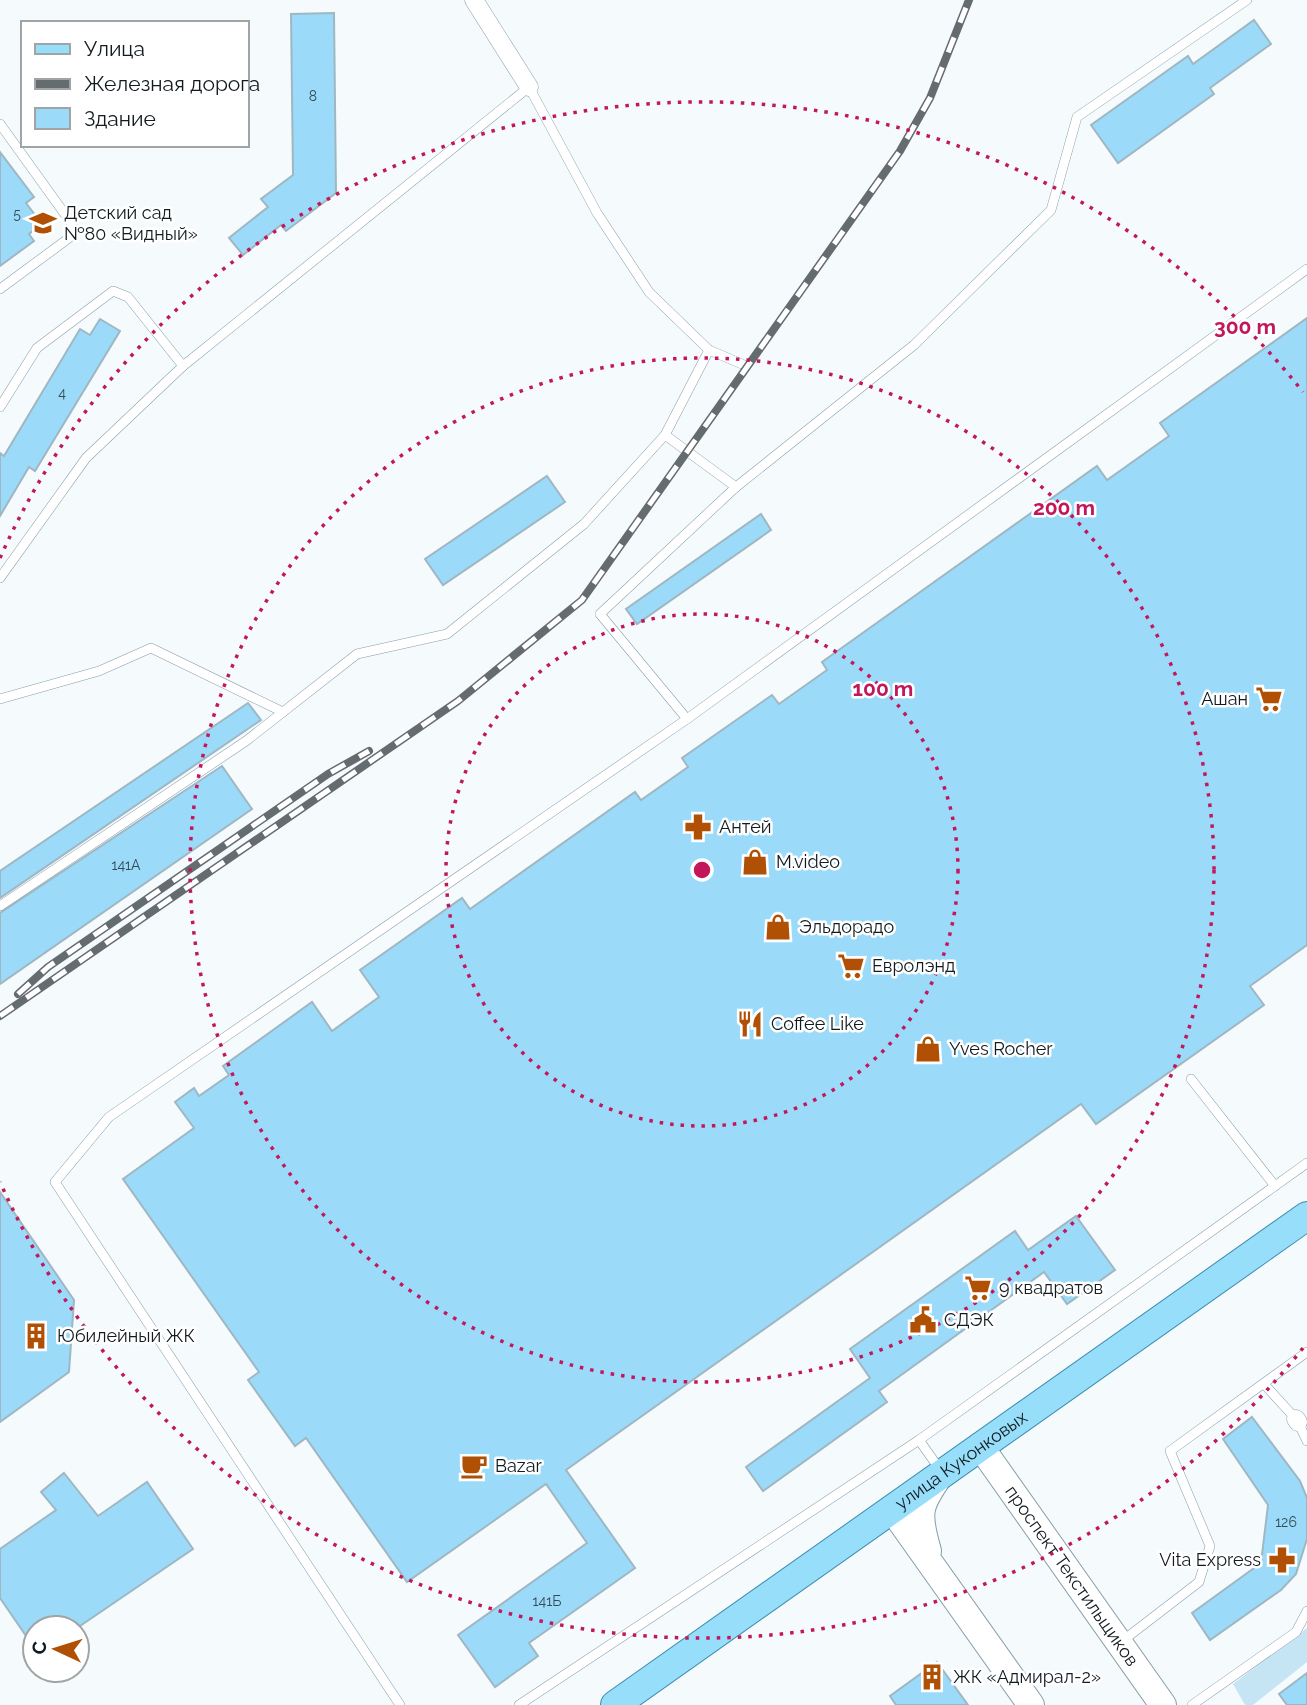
<svg xmlns="http://www.w3.org/2000/svg" width="1307" height="1705" viewBox="0 0 1307 1705" font-family="Raleway,sans-serif">
	<style>
		.green { fill: #c5e5f5 }
		.building { fill: #9bdbf9; stroke: #9fb7c3; stroke-width: 2 }
		.lines { fill: none; stroke-linecap: round; stroke-linejoin: round }
		.lane-casing { stroke: #879eaa; stroke-width: 10 }
		.street-casing { stroke: #879eaa; stroke-width: 19 }
		.secondary-casing { stroke: #879eaa; stroke-width: 28 }
		.primary-casing { stroke: #3c8bad; stroke-width: 30 }
		.lane { stroke: #fff; stroke-width: 9 }
		.street { stroke: #fff; stroke-width: 18 }
		.secondary { stroke: #fff; stroke-width: 26 }
		.primary { stroke: #97defb; stroke-width: 28 }
		.rail-casing { stroke: #656c70; stroke-width: 8 }
		.rail { stroke: #fff; stroke-width: 5; stroke-dasharray: 16; stroke-linecap: butt }
		.ring { fill: none; stroke: #c2185b; stroke-width: 3.5; stroke-dasharray: 3.5 7 }
		.labels { text-anchor: middle; stroke-width: 5; stroke-linejoin: round; paint-order: stroke }
		.number-label { font-size: 14px; fill: #344b56 }
		.poi-label { font-size: 18px; fill: #121b1f; stroke: #fff; text-anchor: start }
		.street-label { font-size: 18px; fill: #121b1f; stroke: #fff }
		.centre { fill: #c2185b; stroke: #fff; stroke-width: 3.5 }
		.ring-label { font-size: 21px; text-anchor: middle; font-weight: bold; fill: #c2185b; stroke: #fff; stroke-width: 5; stroke-linejoin: round; paint-order: stroke }
	</style>
	<rect width="100%" height="100%" fill="#f5fafd"/>
	<!-- green -->
	<path class="green" d="M1307 1628V1662L1253 1705H1245L1233 1684Z"/>
	<!-- building -->
	<g class="building">
		<path d="M334 13 336 193 286 231 281 225 243 255 229 238 268 207 261 199 293 175 291 14Z"/>
		<path d="M1254 20 1271 44 1210 88 1214 94 1118 163 1091 125 1188 56 1193 64Z"/>
		<path d="M0 152 34 197 26 203 42 224 29 234 34 241 0 266Z"/>
		<path d="M1307 318V945L1250 986 1264 1005 1096 1124 1081 1104 566 1470 635 1568 529 1643 538 1656 495 1687 458 1635 587 1543 546 1484 407 1582 306 1438 295 1446 248 1380 259 1372 123 1179 194 1128 175 1102 194 1088 199 1096 229 1075 223 1066 312 1002 332 1031 379 997 360 970 462 898 470 909 635 792 641 800 688 767 682 758 772 695 779 704 827 670 822 662 1097 466 1107 480 1169 436 1160 423Z"/>
		<path d="M100 319 120 331 35 471 29 467 0 516V453L4 456 80 329 90 335Z"/>
		<path d="M547 476 565 502 443 585 425 559Z"/>
		<path d="M761 514 771 530 637 624 626 609Z"/>
		<path d="M248 703 261 720 0 898V871Z"/>
		<path d="M222 766 252 809 0 984V913Z"/>
		<path d="M0 1192 74 1300 69 1372 0 1422Z"/>
		<path d="M1076 1216 1115 1270 1067 1304 1044 1272 879 1391 887 1402 763 1491 746 1467 870 1378 850 1349 1015 1231 1028 1250Z"/>
		<path d="M1252 1417 1300 1481 1307 1498V1539L1296 1574 1281 1590 1210 1640 1192 1613 1261 1563 1268 1505 1223 1439Z"/>
		<path d="M64 1473 98 1516 147 1482 193 1549 77 1628H35V1649L0 1598V1549L56 1510 41 1492Z"/>
		<path d="M937 1662 968 1705H896L890 1696Z"/>
		<path d="M1307 1673V1705H1287L1279 1694Z"/>
	</g>
	<g class="lines">
		<!-- lane casing -->
		<g class="lane-casing">
			<g id="lane">
				<path d="M0 124 72 224 69 238 0 289"/>
				<path d="M0 407 37 348 113 291 128 297 183 366"/>
				<path d="M665 435 709 350"/>
				<path d="M0 578 86 458 183 366 529 87 597 213 649 292 709 350 742 364"/>
				<path d="M0 699 99 671 151 648 283 712"/>
				<path d="M687 719 1307 269"/>
				<path d="M0 906 246 741 357 654 447 634 584 524 665 435 736 487"/>
				<path d="M1191 1079 1275 1186"/>
				<path d="M1264 1384 1296 1419"/>
				<path d="M1298 1422 1307 1441"/>
				<path d="M919 1440 1307 1163"/>
				<path d="M1121 1642 1199 1582 1210 1546 1170 1451 1307 1352"/>
				<path d="M400 1705 55 1182 109 1117 687 719 600 614 736 487 914 345 1051 210 1077 117 1247 0"/>
				<path d="M519 1705 919 1440 941 1471"/>
				<path d="M1192 1705 1296 1632 1307 1611"/>
			</g>
		</g>
		<!-- street casing -->
		<g class="street-casing">
			<g id="street">
				<path d="M474 0 529 87"/>
				<path d="M1296 1419 1298 1422"/>
			</g>
		</g>
		<!-- secondary casing -->
		<g class="secondary-casing">
			<g id="secondary">
				<path id="s1" d="M980 1446 1163 1705"/>
				<path d="M901 1522 1031 1705"/>
				<path d="M928 1551C917 1513 918 1506 941 1474"/>
			</g>
		</g>
		<!-- primary casing -->
		<g class="primary-casing">
			<g id="primary">
				<path id="s2" d="M615 1705 1307 1216"/>
			</g>
		</g>
		<!-- lane -->
		<use href="#lane" class="lane"/>
		<!-- street -->
		<use href="#street" class="street"/>
		<!-- secondary -->
		<use href="#secondary" class="secondary"/>
		<!-- primary -->
		<use href="#primary" class="primary"/>
		<!-- rail casing -->
		<g class="rail-casing">
			<g id="rail">
				<path d="M18 994 48 967 328 774 369 751"/>
				<path d="M0 1016 458 701 582 600 900 151 930 98 969 0"/>
			</g>
		</g>
		<!-- rail -->
		<use href="#rail" class="rail"/>
	</g>
	<!-- distance rings -->
	<g class="ring">
		<circle cx="702" cy="870" r="256"/>
		<circle cx="702" cy="870" r="512"/>
		<path d="M1303 1348A768 768 0 0 1 0 1182M0 558A768 768 0 0 1 1303 392"/>
	</g>
	<!-- icons -->
	<defs>
		<g id="school-bare" transform="scale(2.1)"><path d="M0-5L7-2L0 1L-7-2ZM-4 1L0 2.5L4 1V4Q0 6-4 4Z" fill="#b05004" stroke="#fff" stroke-width="2.5" paint-order="stroke"/></g>
		<g id="supermarket-bare" transform="scale(2.1)"><path d="M-6-5.5h2.5l.6 2H6L4.5 2H-2.5L-4.4-4H-6ZM-1.5 3.2a1.3 1.3 0 1 0 .1 0ZM3 3.2a1.3 1.3 0 1 0 .1 0Z" fill="#b05004" stroke="#fff" stroke-width="2.5" paint-order="stroke"/></g>
		<g id="pharmacy-bare" transform="scale(2.1)"><path d="M-2-6h4v4h4v4h-4v4h-4v-4h-4v-4h4Z" fill="#b05004" stroke="#fff" stroke-width="2.5" paint-order="stroke"/></g>
		<g id="shop-bare" transform="scale(2.1)"><path d="M-5-2.5h2.3a2.7 3.5 0 0 1 5.4 0H5L5.5 6h-11ZM-1.5-2.5h3a1.5 2.3 0 0 0-3 0Z" fill="#b05004" stroke="#fff" stroke-width="2.5" paint-order="stroke"/></g>
		<g id="restaurant-bare" transform="scale(2.1)"><path d="M-5-6h1v4h1v-4h1v4h1v-4h1v5L-1.5 .5V6h-2V.5L-5-1ZM5-6V6H3V1.5H1.5Q1.5-4 5-6Z" fill="#b05004" stroke="#fff" stroke-width="2.5" paint-order="stroke"/></g>
		<g id="civic-bare" transform="scale(2.1)"><path d="M-.6-6.5H3V-4.5H.6V-3L4-1V1h2V6H-6V1h2V-1L-.6-3ZM-1.2 2.5V6h2.4V2.5Z" fill="#b05004" stroke="#fff" stroke-width="2.5" paint-order="stroke"/></g>
		<g id="building-bare" transform="scale(2.1)"><path d="M-4-6H4V6H1V3H-1V6H-4ZM-2.5-4.3h1.7v1.8h-1.7ZM.8-4.3h1.7v1.8H.8ZM-2.5-1h1.7V.8h-1.7ZM.8-1h1.7V.8H.8Z" fill="#b05004" stroke="#fff" stroke-width="2.5" paint-order="stroke"/></g>
		<g id="cafe-bare" transform="scale(2.1)"><path d="M-5.5-4.5H6V0H3Q3 3.5 0 3.5H-2.5Q-5.5 3.5-5.5 0ZM3-3.2v2h1.7v-2ZM-6 4.5H4V6H-6Z" fill="#b05004" stroke="#fff" stroke-width="2.5" paint-order="stroke"/></g>
	</defs>
	<g fill-rule="evenodd">
		<use href="#school-bare" x="43" y="223"/>
		<use href="#supermarket-bare" x="1269" y="699"/>
		<use href="#pharmacy-bare" x="698" y="827"/>
		<use href="#shop-bare" x="755" y="862"/>
		<use href="#shop-bare" x="778" y="927"/>
		<use href="#supermarket-bare" x="851" y="966"/>
		<use href="#restaurant-bare" x="750" y="1024"/>
		<use href="#shop-bare" x="928" y="1049"/>
		<use href="#supermarket-bare" x="978" y="1288"/>
		<use href="#civic-bare" x="923" y="1320"/>
		<use href="#building-bare" x="36" y="1336"/>
		<use href="#cafe-bare" x="474" y="1466"/>
		<use href="#pharmacy-bare" x="1282" y="1560"/>
		<use href="#building-bare" x="932" y="1677"/>
	</g>
	<g class="labels">
		<!-- number labels -->
		<g class="number-label">
			<text x="313" y="101">8</text>
			<text x="17" y="219">5</text>
			<text x="62" y="398">4</text>
			<text x="126" y="870">141А</text>
			<text x="1286" y="1527">126</text>
			<text x="547" y="1606">141Б</text>
		</g>
		<!-- poi labels -->
		<g class="poi-label">
			<text x="64" y="219">Детский сад<tspan x="64" dy="21">№80 «Видный»</tspan></text>
			<text x="1248" y="705" text-anchor="end">Ашан</text>
			<text x="719" y="833">Антей</text>
			<text x="776" y="868">M.video</text>
			<text x="799" y="933">Эльдорадо</text>
			<text x="872" y="972">Евролэнд</text>
			<text x="771" y="1030">Coffee Like</text>
			<text x="949" y="1055">Yves Rocher</text>
			<text x="999" y="1294">9 квадратов</text>
			<text x="944" y="1326">СДЭК</text>
			<text x="57" y="1342">Юбилейный ЖК</text>
			<text x="495" y="1472">Bazar</text>
			<text x="1261" y="1566" text-anchor="end">Vita Express</text>
			<text x="953" y="1683">ЖК «Адмирал-2»</text>
		</g>
		<!-- street labels -->
		<g class="street-label">
			<text dy="6" stroke="none"><textPath href="#s2" startOffset="424">улица Куконковых</textPath></text>
			<text dy="6" stroke="none"><textPath href="#s1" startOffset="159">проспект Текстильщиков</textPath></text>
		</g>
	</g>
	<circle cx="702" cy="870" r="10" class="centre"/>
	<g class="ring-label">
		<text x="1245" y="334">300 m</text>
		<text x="1064" y="515">200 m</text>
		<text x="883" y="696">100 m</text>
	</g>
	<!-- legend -->
	<rect x="21" y="21" width="228" height="126" fill="#ffffff" stroke="#a0a4a5" stroke-width="2"/>
	<rect x="35" y="44" width="35" height="10" fill="#97defb" stroke="#a0a4a5" stroke-width="2"/>
	<text x="84" y="56" font-size="21" fill="#121b1f">Улица</text>
	<rect x="35" y="79" width="35" height="10" fill="#656c70" stroke="#a0a4a5" stroke-width="2"/>
	<text x="84" y="91" font-size="21" fill="#121b1f">Железная дорога</text>
	<rect x="35" y="108" width="35" height="21" fill="#9bdbf9" stroke="#a0a4a5" stroke-width="2"/>
	<text x="84" y="126" font-size="21" fill="#121b1f">Здание</text>
	<!-- north arrow -->
	<g transform="translate(56 1649) rotate(274)"><circle r="33" fill="#ffffff" stroke="#a0a4a5" stroke-width="2"/>
	<path d="M0-5L12 26L0 18L-12 26Z" fill="#b05004"/>
	<text y="-10" font-size="19" font-weight="bold" text-anchor="middle" fill="#121b1f">С</text>
	</g>
</svg>
